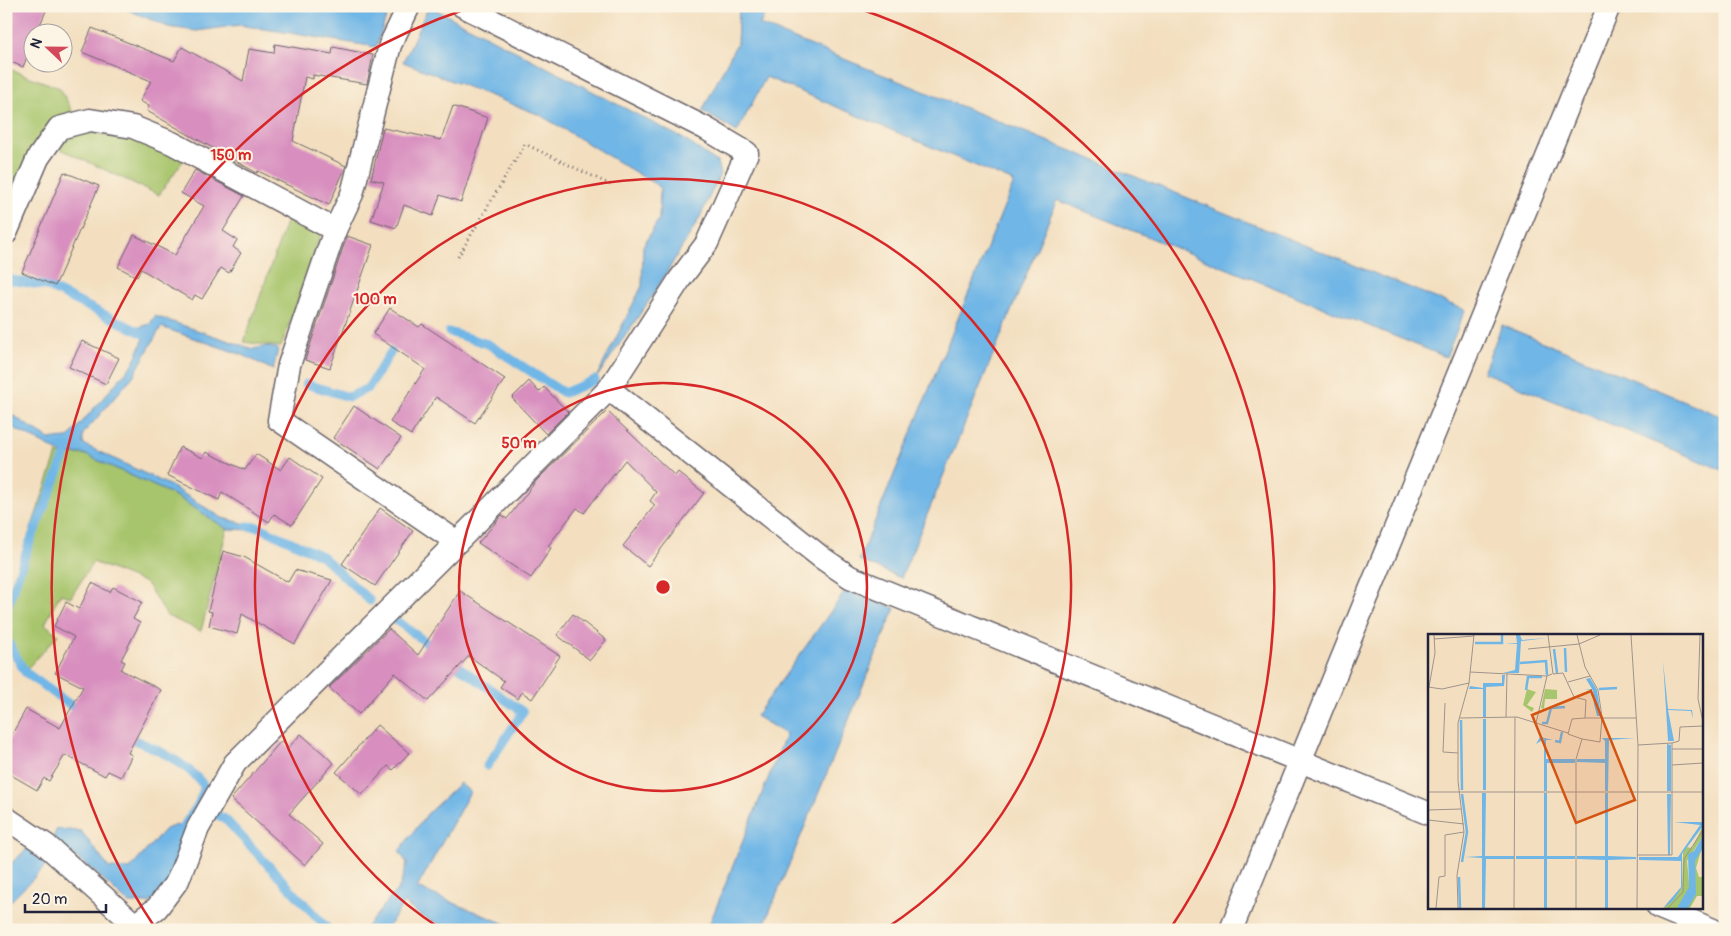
<svg xmlns="http://www.w3.org/2000/svg" width="1731" height="936" viewBox="0 0 1731 936" font-family="Pangolin,sans-serif">
	<style>
		.green { fill: #a7c56c; stroke: #647454 }
		.water { fill: #6fb6e6; stroke: #486c90 }
		.lines { fill: none; stroke-linecap: round; stroke-linejoin: round }
		.stream { stroke: #6fb6e6; stroke-width: 9 }
		.building { fill: #d88fbf }
		.street-casing { stroke: #6b646a; stroke-width: 25 }
		.path { stroke: #6b646a; stroke-width: 3; stroke-dasharray: 1 4; stroke-linecap: butt }
		.street { stroke: #fff; stroke-width: 22 }
		.ring { fill: none; stroke: #d62828; stroke-width: 2.5 }
		.inset-river { fill: none; stroke: #6fb6e6; stroke-width: 2.5 }
		.inset-road { fill: none; stroke: #9f938b; stroke-width: 1 }
		.view { fill: #d45411; fill-opacity: 0.15; stroke: #d45411; stroke-width: 2.5 }
		.inset-edge { fill: none; stroke: #22223b; stroke-width: 2.5 }
		.centre { fill: #d62828; stroke: #fcf5e5; stroke-width: 2.5 }
		.ring-label { font-size: 15px; text-anchor: middle; font-weight: bold; fill: #d62828; stroke: #fcf5e5; stroke-width: 4; stroke-linejoin: round; paint-order: stroke }
	</style>
	<rect width="100%" height="100%" fill="#fcf5e5"/>
	<filter id="ink" filterUnits="userSpaceOnUse"><feTurbulence type="fractalNoise" baseFrequency=".02" numOctaves="2"/><feDisplacementMap in="SourceGraphic" scale="10" xChannelSelector="R" yChannelSelector="G"/><feConvolveMatrix kernelMatrix="1 2 1 2 8 2 1 2 1" color-interpolation-filters="sRGB"/></filter>
	<filter id="wash" filterUnits="userSpaceOnUse"><feTurbulence type="fractalNoise" baseFrequency=".0096" numOctaves="4" result="noise"/><feDisplacementMap in="SourceGraphic" scale="20" xChannelSelector="R" yChannelSelector="G"/><feGaussianBlur stdDeviation="1.12" result="paint"/><feColorMatrix in="noise" values="0 0 0 0 0 0 0 0 0 0 0 0 0 0 0 0 0 1.4 0 .05"/><feComposite in="paint" operator="in"/></filter>
	<g filter="url(#wash)">
		<rect width="100%" height="100%" fill="#f3dfc0"/>
		<!-- green -->
		<g class="green">
			<path d="M6 68 60 88 73 113 36 141 13 194 6 192Z"/>
			<path d="M82 131 136 139 184 159 159 195 56 147Z"/>
			<path d="M288 217 321 234 281 347 244 342Z"/>
			<path d="M57 454H84L176 496 227 529 201 631 167 616 146 583 93 562 71 597 60 594 45 624 58 635 23 673 6 643V600Z"/>
		</g>
		<!-- water -->
		<g class="water">
			<path d="M119 6H390L376 47 240 25 197 31 168 27Z"/>
			<path d="M429 6 682 138 717 162 720 174 699 219 653 295 595 380 642 286 643 246 659 219 660 187 540 115 403 62Z"/>
			<path d="M739 6H767L760 25 1465 310 1446 357 1057 200 901 578 859 560 1014 182 766 77 737 132 702 111 737 43Z"/>
			<path d="M155 316 253 349 267 346 278 349 273 370 243 355 161 327 134 375 83 434V444L171 486 222 518 259 527 252 530 227 529 176 496 84 454H63L6 424V411L49 439 68 438 133 364 144 338 134 329 150 324Z"/>
			<path d="M1502 325 1725 418V471L1483 372Z"/>
			<path d="M846 590 895 608 762 930H707L786 734 756 716Z"/>
			<path d="M460 783 470 792 417 888 520 930C477 930 437 935 404 902L386 930H364L400 886 407 863 399 851 428 813Z"/>
			<path d="M177 825 186 835 170 881 150 903H128L95 872 52 839 57 829 81 831 109 868 130 869 165 829Z"/>
			<path d="M28 848 48 864 6 906V868Z"/>
		</g>
		<g class="lines">
			<!-- stream -->
			<g class="stream">
				<path d="M6 279 46 286 144 334"/>
				<path d="M449 332 488 344 564 393 595 380"/>
				<path d="M306 384 349 397 368 388 391 352"/>
				<path d="M69 446 28 547 7 608V640L25 672 80 712"/>
				<path d="M247 526 259 527 322 556 370 601"/>
				<path d="M397 621 435 649"/>
				<path d="M449 660 523 712 487 766"/>
				<path d="M124 736C153 747 186 761 205 787L198 805 175 839"/>
				<path d="M213 813 225 819 329 930"/>
			</g>
		</g>
		<g id="blocks">
			<!-- building -->
			<g class="building">
				<path d="M12 6H48L37 32H32V44L23 67 6 60V21Z"/>
				<path d="M92 28 174 61 182 47 243 81 249 49 274 53 275 44 332 54 333 47 373 55 367 84 313 75V79L305 77 293 141 346 166 329 205 258 171 257 173 147 111 149 106 140 101 151 81 82 52Z"/>
				<path d="M453 106 488 118 461 202 440 195 433 216 404 205 396 228 371 220 384 182 371 179 383 128 441 140Z"/>
				<path d="M195 170 244 196 223 231 237 240 233 247 241 253 229 273 221 268 202 299 195 295 192 300 141 269 137 277 118 267 134 235 175 255 204 206 181 193Z"/>
				<path d="M64 172 99 186 55 286 22 272Z"/>
				<path d="M347 236 373 245 330 368 305 360Z"/>
				<path d="M390 308 419 327 422 324 505 379 475 423 436 397 411 435 390 422 425 369 373 334Z"/>
				<path d="M82 341 119 358 106 384 69 367Z"/>
				<path d="M529 381 539 392 544 387 568 412 546 434 512 398Z"/>
				<path d="M354 406 401 438 380 469 333 438Z"/>
				<path d="M607 411 675 476 678 472 704 493 648 566 623 546 655 505 650 501 656 492 625 460 584 513 577 508 548 546 551 548 531 578 478 543 502 515 507 519 536 481Z"/>
				<path d="M180 447 203 458 206 452 245 470 256 454 281 470 290 457 322 479 292 525 274 514 269 522 222 492 219 500 167 475Z"/>
				<path d="M380 508 413 531 375 586 342 564Z"/>
				<path d="M223 551 244 557 288 582 295 570 332 580 295 644 242 614 237 634 209 626 212 612 208 611Z"/>
				<path d="M92 583 110 592 113 587 142 602 133 619 140 623 121 660 125 662 121 670 161 690 128 753 132 755 121 777 108 771 105 776 65 755 49 781 44 778 37 790 6 772V745L26 709 60 728 83 687 55 673 74 637 54 626 66 602 79 609Z"/>
				<path d="M460 591 560 656 532 699 522 692 518 699 500 687 504 681 469 656 428 701 395 673 359 714 329 688 389 629 418 655Z"/>
				<path d="M573 614 606 640 590 660 557 635Z"/>
				<path d="M377 725 409 753 393 770 388 766 362 795 336 772Z"/>
				<path d="M301 734 334 763 289 814 323 844 305 865 231 799 281 741 289 747Z"/>
			</g>
		</g>
	</g>
	<g filter="url(#ink)">
		<use href="#blocks" fill-opacity="0" stroke="#6b646a" stroke-width="1"/>
		<g class="lines">
			<!-- street casing -->
			<g class="street-casing">
				<g id="street">
					<path d="M463 6 705 128 747 153 707 243 680 279 609 389 822 558 850 577 1430 814"/>
					<path d="M335 230 352 194 390 45 409 6"/>
					<path d="M6 233 38 158 59 128 90 120 133 127 172 143 335 230 289 365 279 420 457 542 609 389"/>
					<path d="M6 818 46 845 135 925 130 930"/>
					<path d="M1658 907 1713 930"/>
					<path d="M135 925 157 908 178 880 198 828 235 763 457 542"/>
					<path d="M1231 930 1609 6"/>
				</g>
			</g>
			<!-- path -->
			<path class="path" d="M458 257 525 144 611 185"/>
			<!-- street -->
			<use href="#street" class="street"/>
		</g>
	</g>
	<!-- distance rings -->
	<g class="ring">
		<circle cx="663" cy="587" r="204"/>
		<path d="M441 929A408 408 0 1 1 885 929"/>
		<path d="M156 929A611 611 0 0 1 469 8M857 8A611 611 0 0 1 1170 929"/>
	</g>
	<!-- overview -->
	<g transform="translate(1428 634)">
		<rect width="275" height="275" fill="#f3dfc0"/>
		<path d="M99 55 108 58 99 71 106 74 104 78 95 71ZM117 55 129 56V65H117L116 75 113 74ZM275 192V202L259 227 262 259 252 274H236L254 253 255 219 258 213 264 214ZM275 210 268 234 271 243H274L275 262H269L262 274H258L265 231Z" fill="#a7c56c"/>
		<path d="M88 1H92L94 6 119 4 93 7 91 39H75L87 36 89 10 77 9H89ZM235 27 240 75 264 76 265 85 263 77 240 76 246 107H240ZM74 41H77L76 52 58 53V83H55V55H41L42 52 55 54V49H74ZM162 44 169 56 173 82H169L166 70 165 56 156 55H164L158 45ZM55 85H58V156H55ZM112 103 125 106H118V125H147V129H119V157H116V105L108 110ZM174 104H207L181 106 180 157H177V129L149 128V125H177V107ZM239 110 243 111V157H239ZM54 159H58L57 222H86V225H58L57 274H54V224L37 223 54 222ZM116 159H119V222H147V225H119V274H116V225H88V222H116ZM177 159H180V222L208 223V225L180 226V274H177V226L149 225V222H177ZM239 160H243L242 221H240ZM246 188H275V192L254 220V253L245 267 235 274 253 253V227L211 226V223H250L272 191ZM275 202V214L267 227 268 260 260 274H249L261 253 260 220 266 217Z" fill="#6fb6e6"/>
		<path class="inset-river" d="M47 9H74V1M137 14 138 38M126 15 129 39M92 29 118 27 119 41M171 55 189 54M98 56 100 43H114M33 86 34 156M114 89H119L123 74 137 73M127 107 132 108 134 98M34 228 39 198 34 160M31 243 32 274"/>
		<path class="inset-road" d="M120 1 125 40 135 39 146 63 158 66 157 84 144 85 140 100 154 105M203 1 210 111 209 274M272 1 270 65 275 88M6 5 46 2M100 15 151 10 172 1M42 38 119 42M140 48 162 42M0 53 14 55 41 49M1 53 7 19 6 1M17 69 15 118 30 119M78 83 79 40M32 84 89 83 108 89 119 42 124 40M157 84H208M108 89 140 99M244 109 251 107 252 93 275 92M244 115H275M244 131 275 129M0 158H275M0 176 33 175M0 186 36 190M210 221H244V109L210 111M8 274 11 243 17 242V201L36 198M30 274 29 241 36 198 30 147V89L41 49 46 1M86 274 87 83M148 274V125L154 105 172 108 174 83 170 56 157 33 149 1M240 274 255 258 256 225 275 196"/>
		<path class="view" d="M163 57 207 166 148 189 104 81Z"/>
		<rect width="275" height="275" class="inset-edge"/>
	</g>
	<circle cx="663" cy="587" r="8" class="centre"/>
	<g class="ring-label">
		<text x="231" y="160">150 m</text>
		<text x="375" y="304">100 m</text>
		<text x="519" y="448">50 m</text>
	</g>
	<!-- margin -->
	<rect width="1731" height="936" fill="none" stroke="#fcf5e5" stroke-width="25"/>
	<!-- north arrow -->
	<g transform="translate(48 48) rotate(292)"><circle r="24" fill="#fcf5e5" stroke="#a5a1a1"/>
	<path d="M0-4L9 19L0 12L-9 19Z" fill="#d1495b"/>
	<text y="-8" font-size="14" font-weight="bold" text-anchor="middle" fill="#22223b">N</text>
	</g>
	<!-- scale -->
	<path d="M25 904v8h81v-8" fill="none" stroke="#22223b" stroke-width="2.5"/>
	<text x="32" y="904" font-size="15" fill="#22223b" stroke="#fcf5e5" stroke-width="4" paint-order="stroke">20 m</text>
</svg>
